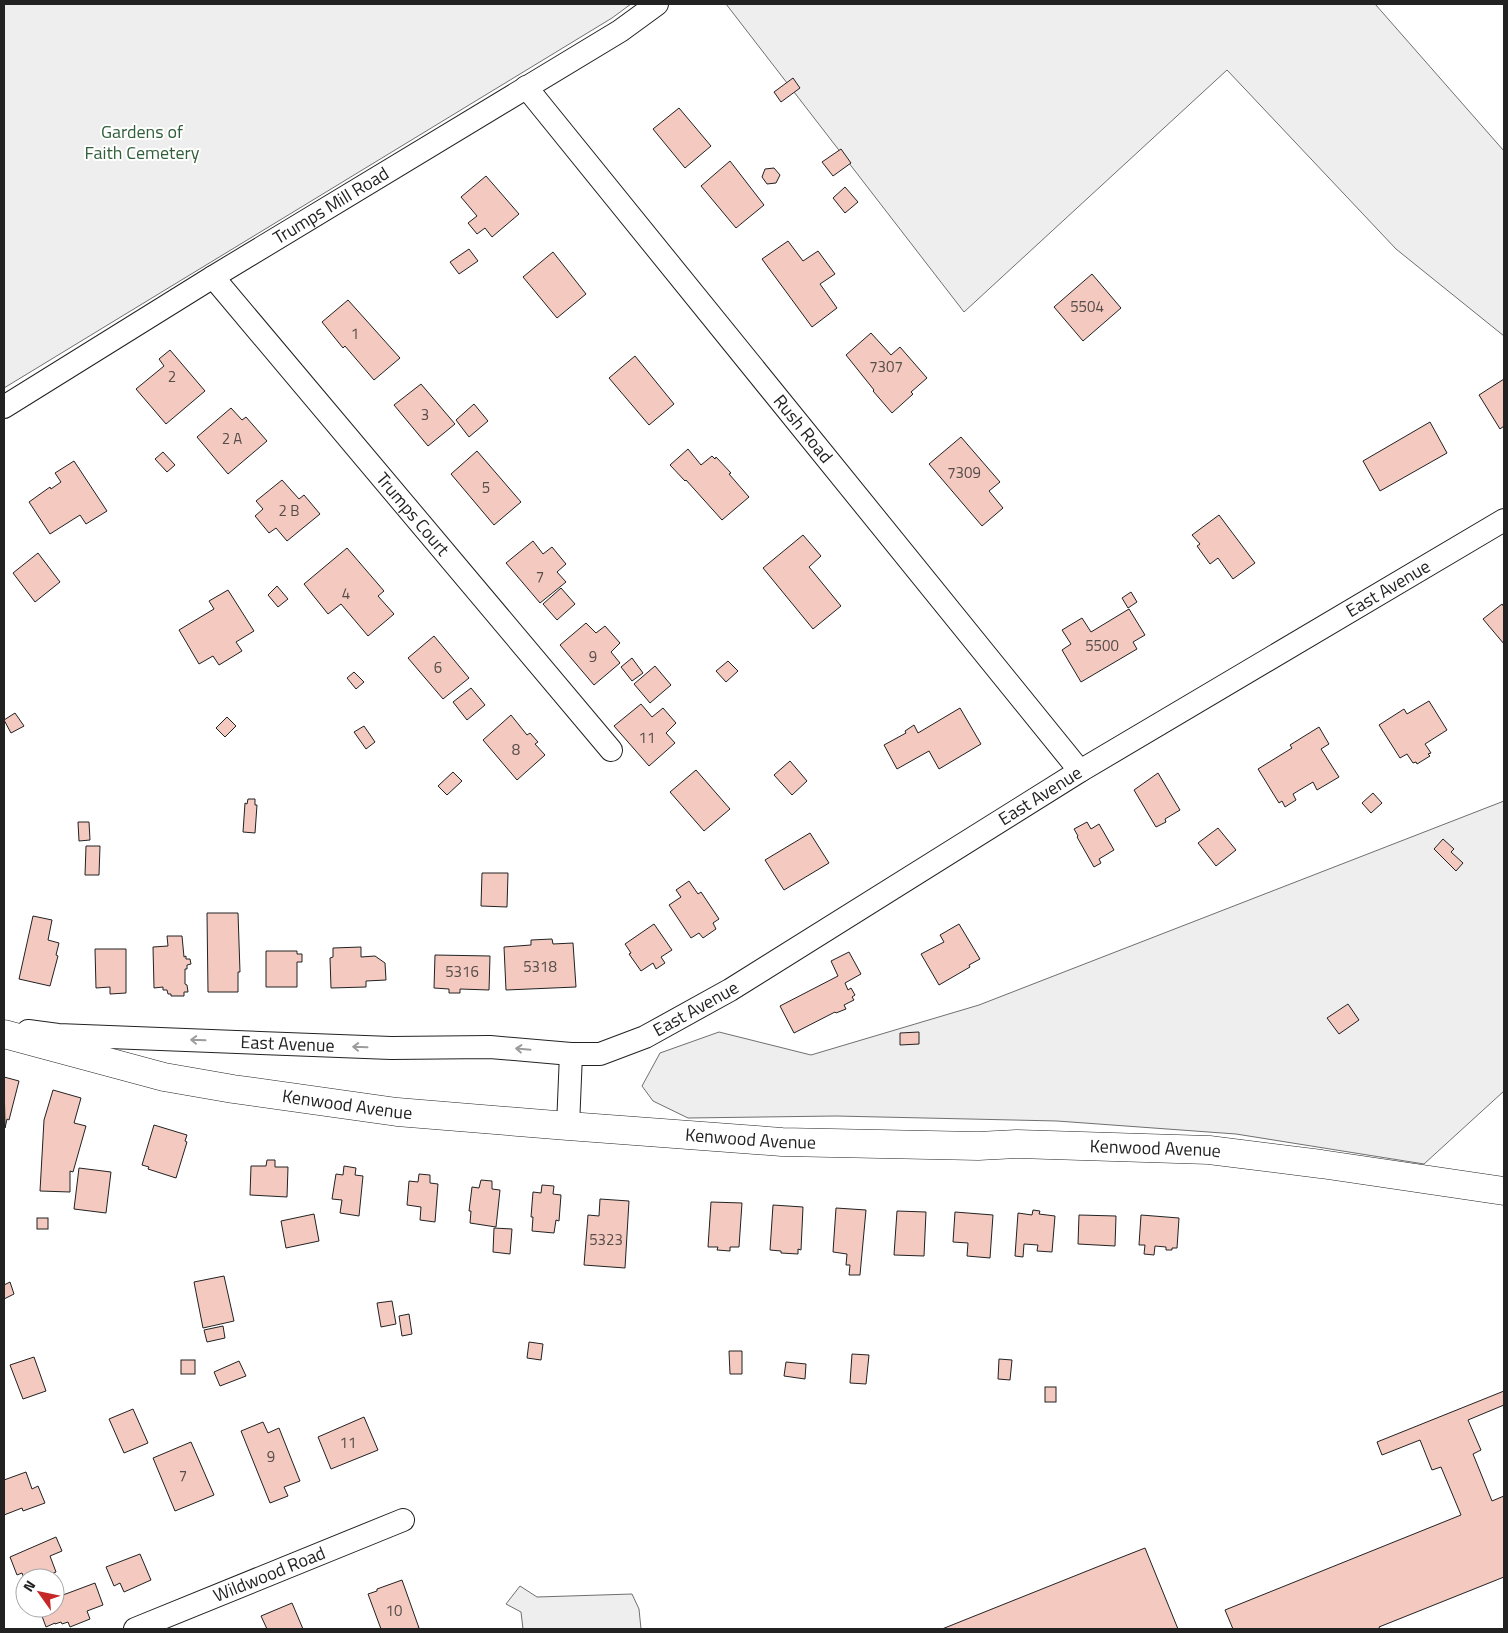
<svg xmlns="http://www.w3.org/2000/svg" width="1508" height="1633" viewBox="0 0 1508 1633" font-family="'Titillium Web',sans-serif">
	<style>
		.green { fill: #eee; stroke: #6f6f6f }
		.building { fill: #f3c9c0; stroke: #222 }
		.lines { fill: none; stroke-linecap: round; stroke-linejoin: round }
		.street-casing { stroke: #222; stroke-width: 24 }
		.secondary-casing { stroke: #222; stroke-width: 29 }
		.street { stroke: #fff; stroke-width: 22 }
		.secondary { stroke: #fff; stroke-width: 28 }
		.oneway { stroke: #9c9c9c }
		.labels { text-anchor: middle; stroke-width: 4; stroke-linejoin: round; paint-order: stroke }
		.number-label { font-size: 15px; fill: #564c4a }
		.park-label { font-size: 18px; fill: #2f5e38; stroke: #fff }
		.street-label { font-size: 18px; fill: #222; stroke: #fff }
	</style>
	<rect width="100%" height="100%" fill="#fff"/>
	<!-- green -->
	<g class="green">
		<path d="M4 4H631L612 18 4 388Z"/>
		<path d="M726 4H1375L1504 151V336L1396 249 1227 70 964 312Z"/>
		<path d="M1504 801V1091L1424 1164 1236 1134 1057 1121 836 1116 688 1118 653 1101 642 1086 660 1053 719 1032 811 1055 979 1005Z"/>
		<path d="M520 1586 537 1597 632 1594 639 1609 641 1629H523L521 1612 506 1604Z"/>
	</g>
	<!-- building -->
	<g class="building">
		<path d="M793 78 800 88 781 102 774 92Z"/>
		<path d="M679 108 711 146 685 168 653 129Z"/>
		<path d="M841 149 851 163 833 176 822 162Z"/>
		<path d="M730 161 764 205 736 228 701 186Z"/>
		<path d="M774 168 780 175 776 183 767 184 762 177 765 169Z"/>
		<path d="M486 176 519 214 492 237 485 228 477 234 468 223 477 216 461 197Z"/>
		<path d="M845 187 858 202 845 213 833 198Z"/>
		<path d="M788 241 803 261 818 251 835 274 820 284 837 308 812 327 762 259Z"/>
		<path d="M469 249 478 261 459 274 450 262Z"/>
		<path d="M553 252 586 294 557 318 523 277Z"/>
		<path d="M1092 274 1121 308 1083 341 1054 307Z"/>
		<path d="M348 300 400 358 374 380 345 346 343 348 322 322Z"/>
		<path d="M871 333 891 355 900 347 927 378 911 392 913 394 892 413 873 391 874 390 846 355Z"/>
		<path d="M170 350 205 391 166 424 136 389 164 366 159 359Z"/>
		<path d="M635 356 674 404 649 425 609 378Z"/>
		<path d="M1504 379V426L1500 429 1479 395Z"/>
		<path d="M421 384 455 424 428 446 394 405Z"/>
		<path d="M474 404 488 421 469 437 456 420Z"/>
		<path d="M231 408 242 420 246 417 267 441 228 474 197 437Z"/>
		<path d="M1430 422 1447 453 1380 491 1363 461Z"/>
		<path d="M961 437 1000 482 989 491 1003 508 982 526 929 464Z"/>
		<path d="M688 449 701 465 712 456 715 459 716 457 731 473 729 474 749 497 722 520 686 480 685 481 670 465Z"/>
		<path d="M477 451 521 502 494 525 451 474Z"/>
		<path d="M163 452 175 465 167 472 155 459Z"/>
		<path d="M74 461 107 511 86 524 80 515 50 534 29 502 50 487 51 489 61 482 55 473Z"/>
		<path d="M282 480 299 499 304 495 320 514 287 541 276 528 269 533 255 516 263 509 256 501Z"/>
		<path d="M1219 515 1255 563 1233 579 1218 558 1210 564 1197 546 1200 544 1192 535Z"/>
		<path d="M803 535 821 556 809 567 841 606 813 629 763 568Z"/>
		<path d="M533 541 543 554 552 547 566 564 557 572 566 582 540 603 506 563Z"/>
		<path d="M347 548 384 591 378 596 394 614 368 636 341 604 328 614 304 584Z"/>
		<path d="M38 553 60 582 35 602 13 573Z"/>
		<path d="M277 586 288 599 278 607 268 595Z"/>
		<path d="M561 588 575 604 557 620 543 604Z"/>
		<path d="M228 590 254 631 236 642 242 651 219 665 213 656 199 664 179 630 214 609 209 601Z"/>
		<path d="M1131 592 1137 602 1128 608 1122 598Z"/>
		<path d="M1502 604 1504 607V644L1483 619Z"/>
		<path d="M1129 609 1145 635 1133 642 1137 649 1081 682 1062 650 1071 644 1062 630 1082 618 1091 632Z"/>
		<path d="M586 623 596 633 605 626 620 643 611 652 620 663 594 685 560 645Z"/>
		<path d="M434 636 469 678 443 699 408 658Z"/>
		<path d="M632 658 643 673 632 681 621 667Z"/>
		<path d="M728 661 738 671 726 682 716 671Z"/>
		<path d="M655 666 671 685 650 703 634 684Z"/>
		<path d="M354 672 364 682 356 689 347 678Z"/>
		<path d="M471 688 485 705 467 720 453 702Z"/>
		<path d="M1429 701 1447 730 1425 744 1431 753 1428 754 1430 756 1417 764 1416 762 1413 763 1407 754 1400 758 1379 725 1404 709 1407 714Z"/>
		<path d="M641 704 652 717 663 708 676 723 666 733 675 743 649 766 614 726Z"/>
		<path d="M960 708 981 744 939 769 929 751 897 769 884 745 906 733 905 731 914 725 918 733Z"/>
		<path d="M15 713 24 726 11 733 4 720Z"/>
		<path d="M511 715 527 735 530 733 538 742 535 744 545 755 517 780 483 740Z"/>
		<path d="M227 717 236 726 225 737 216 728Z"/>
		<path d="M364 726 375 742 366 749 354 732Z"/>
		<path d="M1319 727 1329 744 1321 749 1339 777 1317 790 1313 782 1293 794 1296 800 1285 807 1282 801 1279 803 1258 769 1292 748 1290 745Z"/>
		<path d="M790 761 807 781 792 795 774 775Z"/>
		<path d="M696 770 730 809 704 831 670 792Z"/>
		<path d="M453 772 462 781 447 795 438 786Z"/>
		<path d="M1158 773 1180 810 1165 819 1166 822 1156 827 1134 790Z"/>
		<path d="M1373 793 1382 803 1371 813 1362 803Z"/>
		<path d="M248 799H255V805H257L255 833 243 832 245 803 247 804Z"/>
		<path d="M78 822H89L90 840 79 841Z"/>
		<path d="M1087 822 1091 829 1099 824 1114 850 1099 859 1101 863 1094 867 1077 837 1078 836 1074 829Z"/>
		<path d="M1218 828 1236 850 1216 866 1198 843Z"/>
		<path d="M810 833 829 863 784 890 765 860Z"/>
		<path d="M1443 839 1454 849 1451 852 1463 863 1456 871 1434 849Z"/>
		<path d="M86 846H100L99 875H85Z"/>
		<path d="M482 873H508L507 907 481 906Z"/>
		<path d="M689 881 698 894 701 892 719 919 713 923 716 929 703 938 699 933 691 938 669 905 681 897 676 890Z"/>
		<path d="M207 913H238L240 972H238V992H208Z"/>
		<path d="M33 916 52 920 48 940 59 943 56 955 58 956 50 986 19 979Z"/>
		<path d="M654 924 672 950 661 957 665 963 656 969 653 963 641 971 629 954 631 953 625 944Z"/>
		<path d="M959 924 980 959 969 965 970 967 939 985 921 954 944 942 940 935Z"/>
		<path d="M167 936H182L184 957 186 956V959H190L191 964 187 965V969H185V984L187 985 188 992H184V996H171V994H168L167 990H163V987L154 988 153 947 168 946Z"/>
		<path d="M552 939 553 944 573 943 576 987 506 990 504 947 531 945V940Z"/>
		<path d="M361 947V957L375 956 385 963 386 980 366 981V987L331 988 330 958 333 957V948Z"/>
		<path d="M95 949H126V993L110 994V987L96 988Z"/>
		<path d="M266 951H297V954H302V962H297V987H266Z"/>
		<path d="M849 952 861 974 845 983 848 990 851 988 855 995 852 997 854 1000 844 1005 846 1009 836 1013 835 1012 794 1033 780 1006 838 976 831 961Z"/>
		<path d="M435 955 490 956 489 990 460 989V993H449V989L434 988Z"/>
		<path d="M1348 1004 1359 1020 1339 1034 1327 1018Z"/>
		<path d="M919 1032V1044L900 1045V1033Z"/>
		<path d="M4 1077 19 1081 9 1120 7 1119 5 1128Z"/>
		<path d="M53 1090 81 1098 74 1123 86 1126 73 1172 70 1171V1192L40 1191 44 1120Z"/>
		<path d="M154 1125 187 1135 185 1141 187 1142 176 1178 148 1169 149 1167 142 1165Z"/>
		<path d="M267 1160H275V1167H288L287 1197 250 1195 251 1166H266Z"/>
		<path d="M344 1166 356 1168 355 1175 363 1176 359 1216 340 1213 342 1200 332 1199 336 1174 343 1175Z"/>
		<path d="M79 1168 111 1172 106 1213 74 1209Z"/>
		<path d="M419 1174 430 1175V1183L438 1184 435 1222 420 1220 421 1207 407 1205 409 1181 418 1182Z"/>
		<path d="M481 1180 492 1181V1189L500 1190 496 1227 470 1223 471 1211H469L472 1187 479 1188Z"/>
		<path d="M542 1185 554 1186 553 1194 561 1195 559 1221 556 1220 554 1233 532 1231 533 1217H531L533 1192 541 1193Z"/>
		<path d="M600 1199 629 1201 625 1268 584 1265 588 1215 599 1216Z"/>
		<path d="M711 1202 742 1203 739 1247H730V1251L717 1250 718 1247H708Z"/>
		<path d="M773 1205 803 1207 801 1250 798 1249V1254L781 1253V1251L770 1250Z"/>
		<path d="M836 1208 866 1210 860 1275H849L850 1265H846L847 1254 833 1252Z"/>
		<path d="M1033 1210 1040 1211 1039 1214 1055 1216 1052 1252 1037 1251 1038 1245 1024 1244 1023 1257 1015 1256 1018 1213 1032 1215Z"/>
		<path d="M897 1211 926 1212 924 1256 894 1255Z"/>
		<path d="M955 1212 993 1215 990 1258 967 1256 968 1243 953 1242Z"/>
		<path d="M314 1214 319 1241 286 1248 281 1221Z"/>
		<path d="M1079 1215 1116 1216 1115 1246 1078 1244Z"/>
		<path d="M1141 1215 1179 1218 1177 1248H1172V1250H1166V1247L1155 1246 1154 1255 1144 1254 1145 1245H1139Z"/>
		<rect x="37" y="1218" width="11" height="11"/>
		<path d="M494 1228 512 1229 510 1254 493 1252Z"/>
		<path d="M224 1276 234 1321 203 1328 194 1282Z"/>
		<path d="M10 1282 14 1294 4 1299V1285Z"/>
		<path d="M392 1301 396 1324 381 1327 377 1303Z"/>
		<path d="M409 1314 412 1334 402 1336 399 1316Z"/>
		<path d="M223 1326 225 1338 207 1342 204 1330Z"/>
		<path d="M529 1342 543 1344 541 1360 527 1358Z"/>
		<path d="M729 1351H742V1374H730Z"/>
		<path d="M852 1354 869 1355 866 1384 850 1383Z"/>
		<path d="M34 1357 46 1391 23 1399 10 1365Z"/>
		<path d="M999 1359 1012 1360 1010 1380 998 1379Z"/>
		<rect x="181" y="1360" width="14" height="14"/>
		<path d="M239 1361 246 1376 220 1386 214 1372Z"/>
		<path d="M786 1362 806 1364 805 1379 784 1376Z"/>
		<rect x="1045" y="1387" width="11" height="15"/>
		<path d="M1504 1391V1405L1468 1420 1481 1450 1473 1454 1492 1501 1504 1496V1579V1577L1379 1627 1380 1629H1233L1225 1610 1461 1515 1441 1467 1432 1470 1420 1440 1382 1455 1377 1442Z"/>
		<path d="M133 1409 148 1443 124 1453 109 1419Z"/>
		<path d="M364 1417 378 1450 331 1469 318 1437Z"/>
		<path d="M263 1422 268 1433 279 1428 300 1481 284 1487 288 1496 270 1503 241 1431Z"/>
		<path d="M191 1442 214 1495 175 1511 153 1458Z"/>
		<path d="M26 1472 32 1489 38 1486 45 1503 23 1511 22 1508 4 1515V1480Z"/>
		<path d="M56 1537 62 1551 50 1556 56 1572 42 1578H25V1581L22 1573 17 1575 10 1557Z"/>
		<path d="M1145 1548 1178 1629H942L1117 1559Z"/>
		<path d="M140 1554 151 1580 124 1592 120 1583 114 1586 106 1567Z"/>
		<path d="M402 1580 419 1628 415 1629H381L368 1594 377 1591V1589Z"/>
		<path d="M95 1583 103 1605 87 1611 90 1619 70 1627 68 1622 62 1624 61 1622 55 1624V1623L46 1627 39 1608H55V1598Z"/>
		<path d="M292 1603 303 1629H267L261 1616Z"/>
	</g>
	<g class="lines">
		<!-- street casing -->
		<g class="street-casing">
			<g id="street">
				<path id="s1" d="M526 87 1080 771"/>
				<path id="s2" d="M213 277 611 750"/>
				<path id="s3" d="M4 407 213 277 620 31 657 4"/>
				<path id="s4" d="M28 1031 58 1035 391 1048 490 1047 571 1054H600L645 1037 730 990 1080 771 1504 520"/>
				<path d="M568 1126 571 1054"/>
				<path id="s5" d="M135 1629 403 1520"/>
			</g>
		</g>
		<!-- secondary casing -->
		<g class="secondary-casing">
			<g id="secondary">
				<path id="s6" d="M4 1034 164 1077 233 1089 397 1112 568 1126 782 1142 978 1146 1017 1144 1209 1150 1321 1164 1504 1191"/>
			</g>
		</g>
		<!-- street -->
		<use href="#street" class="street"/>
		<!-- secondary -->
		<use href="#secondary" class="secondary"/>
	</g>
	<!-- one-way arrows -->
	<defs><path id="oneway-shaft" d="M-6 0H5M1.5-3L5.5 0L1.5 3" fill="none" stroke-width="1.6" stroke-linecap="round" stroke-linejoin="round" transform="scale(1.25)"/></defs>
	<g class="oneway">
		<use href="#oneway-shaft" transform="translate(198 1040) rotate(-178)"/>
		<use href="#oneway-shaft" transform="translate(360 1047) rotate(-178)"/>
		<use href="#oneway-shaft" transform="translate(523 1049) rotate(-175)"/>
	</g>
	<g class="labels">
		<!-- number labels -->
		<g class="number-label">
			<text x="1087" y="312">5504</text>
			<text x="355" y="339">1</text>
			<text x="886" y="372">7307</text>
			<text x="172" y="382">2</text>
			<text x="425" y="420">3</text>
			<text x="232" y="444">2 A</text>
			<text x="964" y="478">7309</text>
			<text x="486" y="493">5</text>
			<text x="289" y="516">2 B</text>
			<text x="540" y="582">7</text>
			<text x="346" y="599">4</text>
			<text x="1102" y="651">5500</text>
			<text x="593" y="662">9</text>
			<text x="438" y="673">6</text>
			<text x="647" y="743">11</text>
			<text x="516" y="755">8</text>
			<text x="540" y="972">5318</text>
			<text x="462" y="977">5316</text>
			<text x="606" y="1245">5323</text>
			<text x="348" y="1448">11</text>
			<text x="271" y="1462">9</text>
			<text x="183" y="1481">7</text>
			<text x="394" y="1616">10</text>
		</g>
		<!-- park labels -->
		<g class="park-label">
			<text x="142" y="138">Gardens of<tspan x="142" dy="21">Faith Cemetery</tspan></text>
		</g>
		<!-- street labels -->
		<g class="street-label">
			<text dy="6" stroke="none"><textPath href="#s3" startOffset="384">Trumps Mill Road</textPath></text>
			<text dy="6" stroke="none"><textPath href="#s1" startOffset="440">Rush Road</textPath></text>
			<text dy="6" stroke="none"><textPath href="#s2" startOffset="310">Trumps Court</textPath></text>
			<text dy="6" stroke="none"><textPath href="#s4" startOffset="1489">East Avenue</textPath></text>
			<text dy="6" stroke="none"><textPath href="#s4" startOffset="1084">East Avenue</textPath></text>
			<text dy="6" stroke="none"><textPath href="#s4" startOffset="679">East Avenue</textPath></text>
			<text dy="6" stroke="none"><textPath href="#s4" startOffset="260">East Avenue</textPath></text>
			<text dy="6" stroke="none"><textPath href="#s6" startOffset="351">Kenwood Avenue</textPath></text>
			<text dy="6" stroke="none"><textPath href="#s6" startOffset="756">Kenwood Avenue</textPath></text>
			<text dy="6" stroke="none"><textPath href="#s6" startOffset="1161">Kenwood Avenue</textPath></text>
			<text dy="6" stroke="none"><textPath href="#s5" startOffset="145">Wildwood Road</textPath></text>
		</g>
	</g>
	<!-- border -->
	<rect width="1508" height="1633" fill="none" stroke="#222222" stroke-width="10"/>
	<!-- north arrow -->
	<g transform="translate(40 1593) rotate(303)"><circle r="24" fill="#ffffff" stroke="#a7a7a7"/>
	<path d="M0-4L9 19L0 12L-9 19Z" fill="#c62828"/>
	<text y="-8" font-size="14" font-weight="bold" text-anchor="middle" fill="#222222">N</text>
	</g>
</svg>
